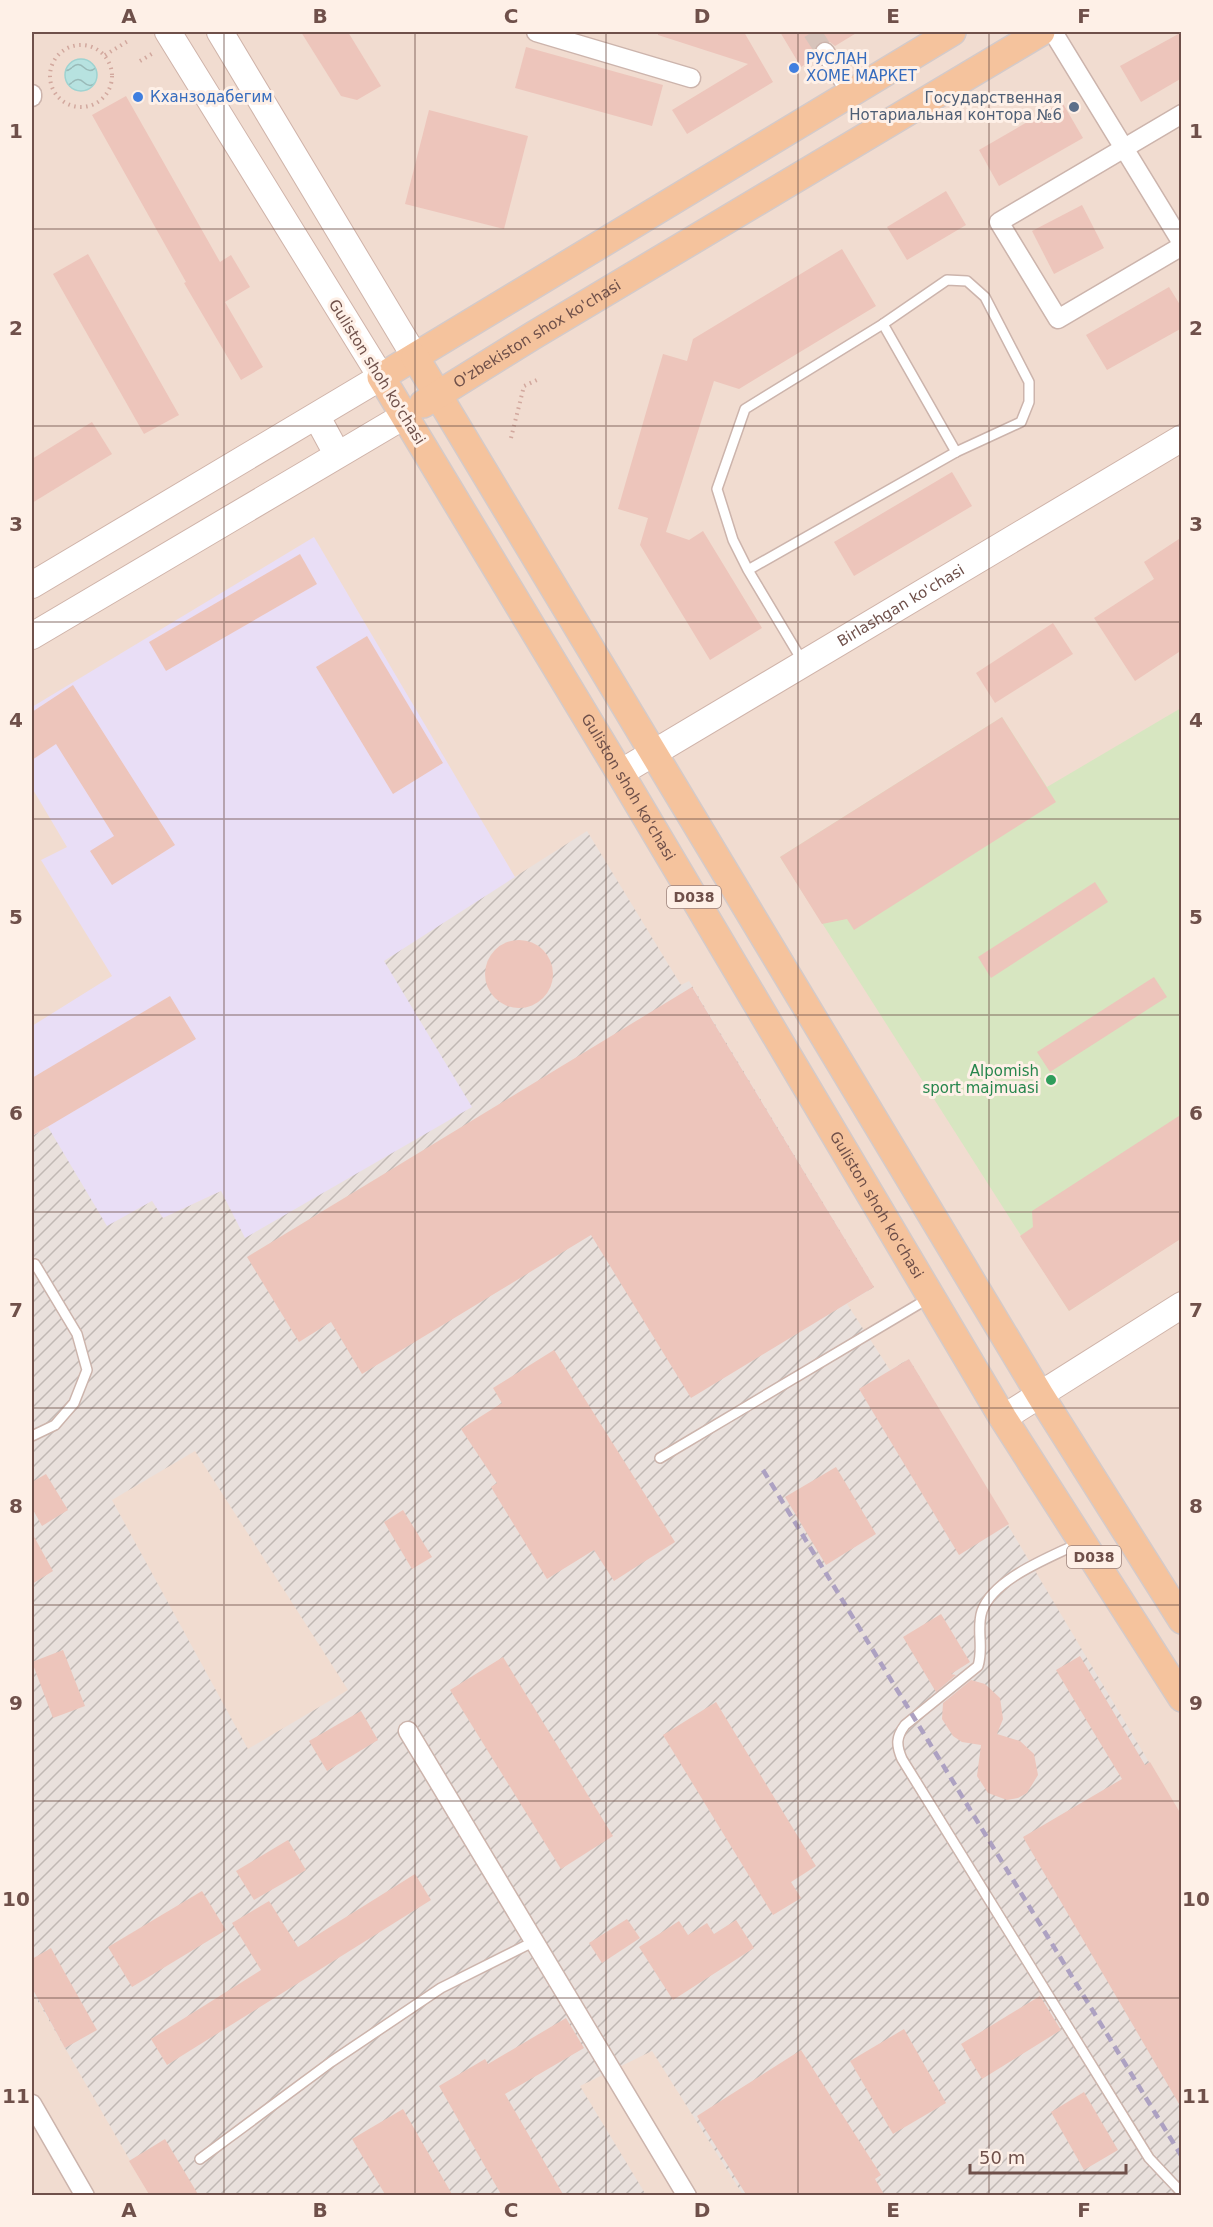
<svg xmlns="http://www.w3.org/2000/svg" width="1213" height="2227" viewBox="0 0 1213 2227" font-family="'DejaVu Sans',sans-serif">
	<style>
		.residential { fill: #f1dcd0 }
		.industrial { fill: url(#industrial-furrows); fill-rule: evenodd }
		.education { fill: #e9def6 }
		.grass { fill: #d7e6c1 }
		.water { fill: url(#water-waves); stroke: #9ed3d1; stroke-width: 1.5 }
		.building { fill: #edc5bb }
		.lines { fill: none; stroke-linecap: round; stroke-linejoin: round }
		.street-tunnel { stroke: #d7c4bb; stroke-width: 18; stroke-dasharray: 18 9; stroke-linecap: butt }
		.lane-casing { stroke: #ccb4ac; stroke-width: 12 }
		.street-casing { stroke: #ccb4ac; stroke-width: 21 }
		.secondary-casing { stroke: #cfb3a9; stroke-width: 28 }
		.primary-casing { stroke: #d4cac9; stroke-width: 30 }
		.path { stroke: #d2a89e; stroke-width: 4; stroke-dasharray: 1.5 4.5; stroke-linecap: butt }
		.lane { stroke: #fff; stroke-width: 9 }
		.street { stroke: #fff; stroke-width: 18 }
		.secondary { stroke: #fff; stroke-width: 26 }
		.primary { stroke: #f5c39d; stroke-width: 27 }
		.rail { stroke: #ada1c2; stroke-width: 4.5; stroke-dasharray: 9 6; stroke-linecap: butt }
		.grid { fill: none; stroke: #6f504a; stroke-width: 1.5; stroke-opacity: 0.55 }
		.shop-dot { fill: #3f7fe0; stroke: #fef0e7; stroke-width: 2 }
		.service-dot { fill: #5c6f8a; stroke: #fef0e7; stroke-width: 2 }
		.leisure-dot { fill: #2e9e5b; stroke: #fef0e7; stroke-width: 2 }
		.labels { text-anchor: middle; stroke-width: 6; stroke-linejoin: round; paint-order: stroke }
		.shield { fill: #fef0e7; stroke: #9a8079; stroke-width: 1.5 }
		.shield-label { font-size: 14px; font-weight: bold; fill: #6f504a }
		.shop-label { font-size: 15px; fill: #366cbe; stroke: #fef0e7; text-anchor: start }
		.service-label { font-size: 15px; fill: #4e5e75; stroke: #fef0e7; text-anchor: end }
		.street-label { font-size: 15px; fill: #6f504a; stroke: #fef0e7 }
		.leisure-label { font-size: 15px; fill: #27864d; stroke: #fef0e7; text-anchor: end }
		.neatline { fill: none; stroke: #6f504a; stroke-width: 2 }
		.grid-label { font-size: 20px; text-anchor: middle; font-weight: bold; fill: #6f504a }
	</style>
	<defs>
		<pattern id="industrial-furrows" width="10" height="10" patternUnits="userSpaceOnUse" patternTransform="scale(1.5)"><rect width="10" height="10" fill="#e9e0dc"/><path d="M-1 1l2-2M0 10L10 0M9 11l2-2" fill="none" stroke="#c1b8b4"/></pattern>
		<pattern id="water-waves" width="16" height="10" patternUnits="userSpaceOnUse" patternTransform="scale(1.5)"><rect width="16" height="10" fill="#b7e2e0"/><path d="M0 5q4-4 8 0t8 0" fill="none" stroke="#99bab8"/></pattern>
	</defs>
	<rect width="100%" height="100%" fill="#faebe1"/>
	<!-- residential -->
	<path class="residential" d="M32 32H1181V2195L32 2196Z"/>
	<!-- industrial -->
	<path class="industrial" d="M587 831 681 985 689 981 874 1287 847 1304 890 1370 909 1359 1181 1816V2195H743L652 2051 580 2086 646 2195H150L32 1991V1136L48 1126 107 1225 152 1201 163 1218 221 1191 245 1237 471 1107 383 961ZM195 1451 348 1690 248 1749 112 1500Z"/>
	<!-- education -->
	<path class="education" d="M314 537 515 877 384 961 472 1107 245 1238 221 1191 163 1218 152 1201 107 1226 48 1127 32 1136V1026L112 976 41 860 67 847 32 788V707Z"/>
	<!-- grass -->
	<path class="grass" d="M1181 708V1238L1069 1311 780 857 1002 717 1047 787Z"/>
	<!-- water -->
	<circle class="water" cx="81" cy="75" r="16"/>
	<!-- building -->
	<g class="building">
		<path d="M301 32H348L381 86 357 100 341 96Z"/>
		<path d="M658 32H744L773 82 687 134 672 110 748 64 658 35Z"/>
		<path d="M780 32H858L835 46 830 42H820L815 47V58L801 67Z"/>
		<path d="M1182 32V78L1141 102 1120 66Z"/>
		<path d="M526 47 663 85 652 126 515 88Z"/>
		<path d="M126 96 220 262 231 255 250 287 225 302 263 367 241 380 184 283 186 282 92 115Z"/>
		<path d="M1062 102 1083 138 999 186 979 150Z"/>
		<path d="M429 110 528 136 504 229 405 204Z"/>
		<path d="M946 191 966 225 907 260 887 227Z"/>
		<path d="M1082 205 1104 248 1054 274 1032 231Z"/>
		<path d="M842 249 876 306 739 389 714 381 666 532 689 540 703 531 762 628 710 660 640 545 648 518 618 509 663 354 687 361 693 339Z"/>
		<path d="M88 254 179 415 144 434 53 274Z"/>
		<path d="M1169 287 1182 308V328L1107 370 1086 335Z"/>
		<path d="M92 422 112 454 32 503V459Z"/>
		<path d="M952 472 972 506 854 576 834 542Z"/>
		<path d="M1182 537V650L1135 681 1094 618 1154 579 1144 562Z"/>
		<path d="M300 554 317 584 166 671 149 642Z"/>
		<path d="M1053 623 1073 654 995 703 976 673Z"/>
		<path d="M367 636 443 763 393 794 316 667Z"/>
		<path d="M73 685 175 845 112 885 90 851 114 836 56 744 32 760V712Z"/>
		<path d="M1002 717 1056 802 854 930 847 919 822 924 780 857Z"/>
		<path d="M1095 882 1108 902 991 978 978 957Z"/>
		<circle cx="519" cy="974" r="34"/>
		<path d="M1154 977 1167 997 1050 1072 1037 1052Z"/>
		<path d="M692 987 874 1287 691 1398 591 1235 362 1374 331 1322 299 1342 247 1257Z"/>
		<path d="M170 996 196 1039 32 1136V1078Z"/>
		<path d="M1182 1114V1238L1069 1311 1020 1236 1033 1227 1032 1211Z"/>
		<path d="M554 1350 675 1542 614 1581 594 1550 547 1579 491 1487 497 1483 461 1429 502 1403 493 1388Z"/>
		<path d="M909 1359 1009 1524 959 1555 859 1389Z"/>
		<path d="M836 1467 876 1534 826 1565 785 1497Z"/>
		<path d="M46 1474 68 1510 42 1526 32 1508V1482Z"/>
		<path d="M403 1510 432 1557 412 1569 384 1522Z"/>
		<path d="M32 1533 53 1571 32 1584Z"/>
		<path d="M941 1614 970 1662 951 1674 956 1675 936 1692 903 1637Z"/>
		<path d="M63 1650 85 1706 53 1718 32 1662Z"/>
		<path d="M1080 1656 1145 1765 1150 1762 1182 1816V2109L1023 1837 1122 1779 1056 1670Z"/>
		<path d="M503 1657 613 1836 561 1869 450 1690Z"/>
		<path d="M971 1680 985 1684 1000 1698 1003 1719 997 1734 1020 1741 1034 1754 1038 1775 1027 1793 1018 1798 1007 1800 988 1793 977 1776 981 1745 962 1742 953 1736 942 1719 943 1703Z"/>
		<path d="M716 1702 816 1866 791 1882 801 1898 773 1915 663 1735Z"/>
		<path d="M361 1711 378 1740 327 1771 309 1741Z"/>
		<path d="M288 1840 306 1870 254 1900 236 1871Z"/>
		<path d="M415 1874 431 1900 167 2065 151 2039 261 1970 232 1923 269 1901 298 1947Z"/>
		<path d="M202 1891 226 1930 132 1987 108 1947Z"/>
		<path d="M627 1919 640 1938 602 1963 589 1943Z"/>
		<path d="M736 1920 754 1948 673 2000 639 1947 679 1921 688 1935 707 1923 714 1934Z"/>
		<path d="M51 1948 97 2030 65 2048 32 1988V1959Z"/>
		<path d="M1040 1996 1061 2030 982 2079 961 2044Z"/>
		<path d="M566 2018 584 2048 505 2094 564 2196H502L439 2086 485 2059 488 2064Z"/>
		<path d="M904 2029 946 2103 893 2134 850 2061Z"/>
		<path d="M801 2050 881 2175 875 2179 885 2196H747L697 2116Z"/>
		<path d="M1084 2092 1118 2150 1084 2170 1051 2112Z"/>
		<path d="M403 2109 453 2196H386L352 2139Z"/>
		<path d="M165 2139 199 2196H150L129 2161Z"/>
	</g>
	<g class="lines">
		<!-- street-tunnel -->
		<path class="street-tunnel" d="M812 32 825 52"/>
		<!-- lane casing -->
		<g class="lane-casing">
			<g id="lane">
				<path d="M883 324 956 452"/>
				<path d="M748 570 956 452 1021 422 1029 402V382L985 297 967 281 947 280 883 324 745 409 717 489 733 540 748 570 803 662"/>
				<path d="M32 1436 55 1425 74 1403 87 1370 77 1334 35 1264"/>
				<path d="M660 1458 929 1298"/>
				<path d="M1079 1543C1049 1558 994 1578 982 1611 976 1629 984 1647 978 1666L905 1725C896 1737 896 1745 902 1759L1149 2158 1182 2193"/>
				<path d="M200 2159 331 2062 441 1988 535 1941"/>
			</g>
		</g>
		<!-- street casing -->
		<g class="street-casing">
			<g id="street">
				<path d="M536 32 691 78"/>
				<path d="M1053 32 1182 243"/>
				<path d="M825 52 851 93"/>
				<path d="M32 94V97"/>
				<path d="M1182 114 999 222 1058 319 1182 246"/>
				<path d="M408 1731 687 2196"/>
				<path d="M32 2104 85 2196"/>
			</g>
		</g>
		<!-- secondary casing -->
		<g class="secondary-casing">
			<g id="secondary">
				<path d="M220 32 415 357"/>
				<path d="M317 417 337 454"/>
				<path d="M32 585 381 377 168 32"/>
				<path d="M32 636 404 416"/>
				<path id="s1" d="M620 773 1182 438"/>
				<path d="M1003 1418 1182 1305"/>
			</g>
		</g>
		<!-- primary casing -->
		<g class="primary-casing">
			<g id="primary">
				<path id="s2" d="M952 32 381 377 620 773 1003 1418 1182 1698"/>
				<path d="M415 357 1040 1395 1182 1620"/>
				<path id="s3" d="M423 404 534 335 1041 32"/>
			</g>
		</g>
		<!-- path -->
		<g class="path">
			<circle cx="81" cy="76" r="31"/>
			<path d="M105 55 128 41"/>
			<path d="M140 61 155 52"/>
			<path d="M511 438 524 386 537 380"/>
		</g>
		<!-- lane -->
		<use href="#lane" class="lane"/>
		<!-- street -->
		<use href="#street" class="street"/>
		<!-- secondary -->
		<use href="#secondary" class="secondary"/>
		<!-- primary -->
		<use href="#primary" class="primary"/>
		<!-- rail -->
		<path class="rail" d="M763 1470 1182 2157"/>
	</g>
	<!-- grid -->
	<path class="grid" d="M224 32V2196M415 32V2196M606 32V2196M798 32V2196M989 32V2196M32 229H1182M32 426H1182M32 622H1182M32 819H1182M32 1015H1182M32 1212H1182M32 1408H1182M32 1605H1182M32 1801H1182M32 1998H1182"/>
	<!-- markers -->
	<g class="shop-dot">
		<circle cx="794" cy="68" r="6"/>
		<circle cx="138" cy="97" r="6"/>
	</g>
	<circle class="service-dot" cx="1074" cy="107" r="6"/>
	<circle class="leisure-dot" cx="1051" cy="1080" r="6"/>
	<g class="labels">
		<!-- shield labels -->
		<g class="shield">
			<rect x="667" y="886" width="54" height="22" rx="4.5"/>
			<rect x="1067" y="1546" width="54" height="22" rx="4.5"/>
		</g>
		<g class="shield-label">
			<text x="694" y="902">D038</text>
			<text x="1094" y="1562">D038</text>
		</g>
		<!-- shop labels -->
		<g class="shop-label">
			<text x="806" y="64">РУСЛАН<tspan x="806" dy="17">ХОМЕ МАРКЕТ</tspan></text>
			<text x="150" y="102">Кханзодабегим</text>
		</g>
		<!-- service labels -->
		<g class="service-label">
			<text x="1062" y="103">Государственная<tspan x="1062" dy="17">Нотариальная контора №6</tspan></text>
		</g>
		<!-- street labels -->
		<g class="street-label">
			<text dy="5" stroke="none"><textPath href="#s3" startOffset="134">O'zbekiston shox ko'chasi</textPath></text>
			<text transform="translate(377 372) rotate(58)" y="5">Guliston shoh ko'chasi</text>
			<text dy="5" stroke="none"><textPath href="#s1" startOffset="327">Birlashgan ko'chasi</textPath></text>
			<text dy="5" stroke="none"><textPath href="#s2" startOffset="1146">Guliston shoh ko'chasi</textPath></text>
			<text dy="5" stroke="none"><textPath href="#s2" startOffset="1632">Guliston shoh ko'chasi</textPath></text>
		</g>
		<!-- leisure labels -->
		<g class="leisure-label">
			<text x="1039" y="1076">Alpomish<tspan x="1039" dy="17">sport majmuasi</tspan></text>
		</g>
	</g>
	<!-- border -->
	<rect width="1213" height="2227" fill="none" stroke="#fef0e7" stroke-width="66"/>
	<!-- scale -->
	<path d="M970 2164v9h156v-9" fill="none" stroke="#6f504a" stroke-width="3"/>
	<text x="979" y="2164" font-size="18" fill="#6f504a" stroke="#fef0e7" stroke-width="4.5" paint-order="stroke">50 m</text>
	<rect x="33" y="33" width="1147" height="2161" class="neatline"/>
	<g class="grid-label">
		<text x="129" y="23">A</text>
		<text x="320" y="23">B</text>
		<text x="511" y="23">C</text>
		<text x="702" y="23">D</text>
		<text x="893" y="23">E</text>
		<text x="1084" y="23">F</text>
		<text x="16" y="138">1</text>
		<text x="1196" y="138">1</text>
		<text x="16" y="335">2</text>
		<text x="1196" y="335">2</text>
		<text x="16" y="531">3</text>
		<text x="1196" y="531">3</text>
		<text x="16" y="727">4</text>
		<text x="1196" y="727">4</text>
		<text x="16" y="924">5</text>
		<text x="1196" y="924">5</text>
		<text x="16" y="1120">6</text>
		<text x="1196" y="1120">6</text>
		<text x="16" y="1317">7</text>
		<text x="1196" y="1317">7</text>
		<text x="16" y="1513">8</text>
		<text x="1196" y="1513">8</text>
		<text x="16" y="1710">9</text>
		<text x="1196" y="1710">9</text>
		<text x="16" y="1906">10</text>
		<text x="1196" y="1906">10</text>
		<text x="16" y="2103">11</text>
		<text x="1196" y="2103">11</text>
		<text x="129" y="2217">A</text>
		<text x="320" y="2217">B</text>
		<text x="511" y="2217">C</text>
		<text x="702" y="2217">D</text>
		<text x="893" y="2217">E</text>
		<text x="1084" y="2217">F</text>
	</g>
</svg>
